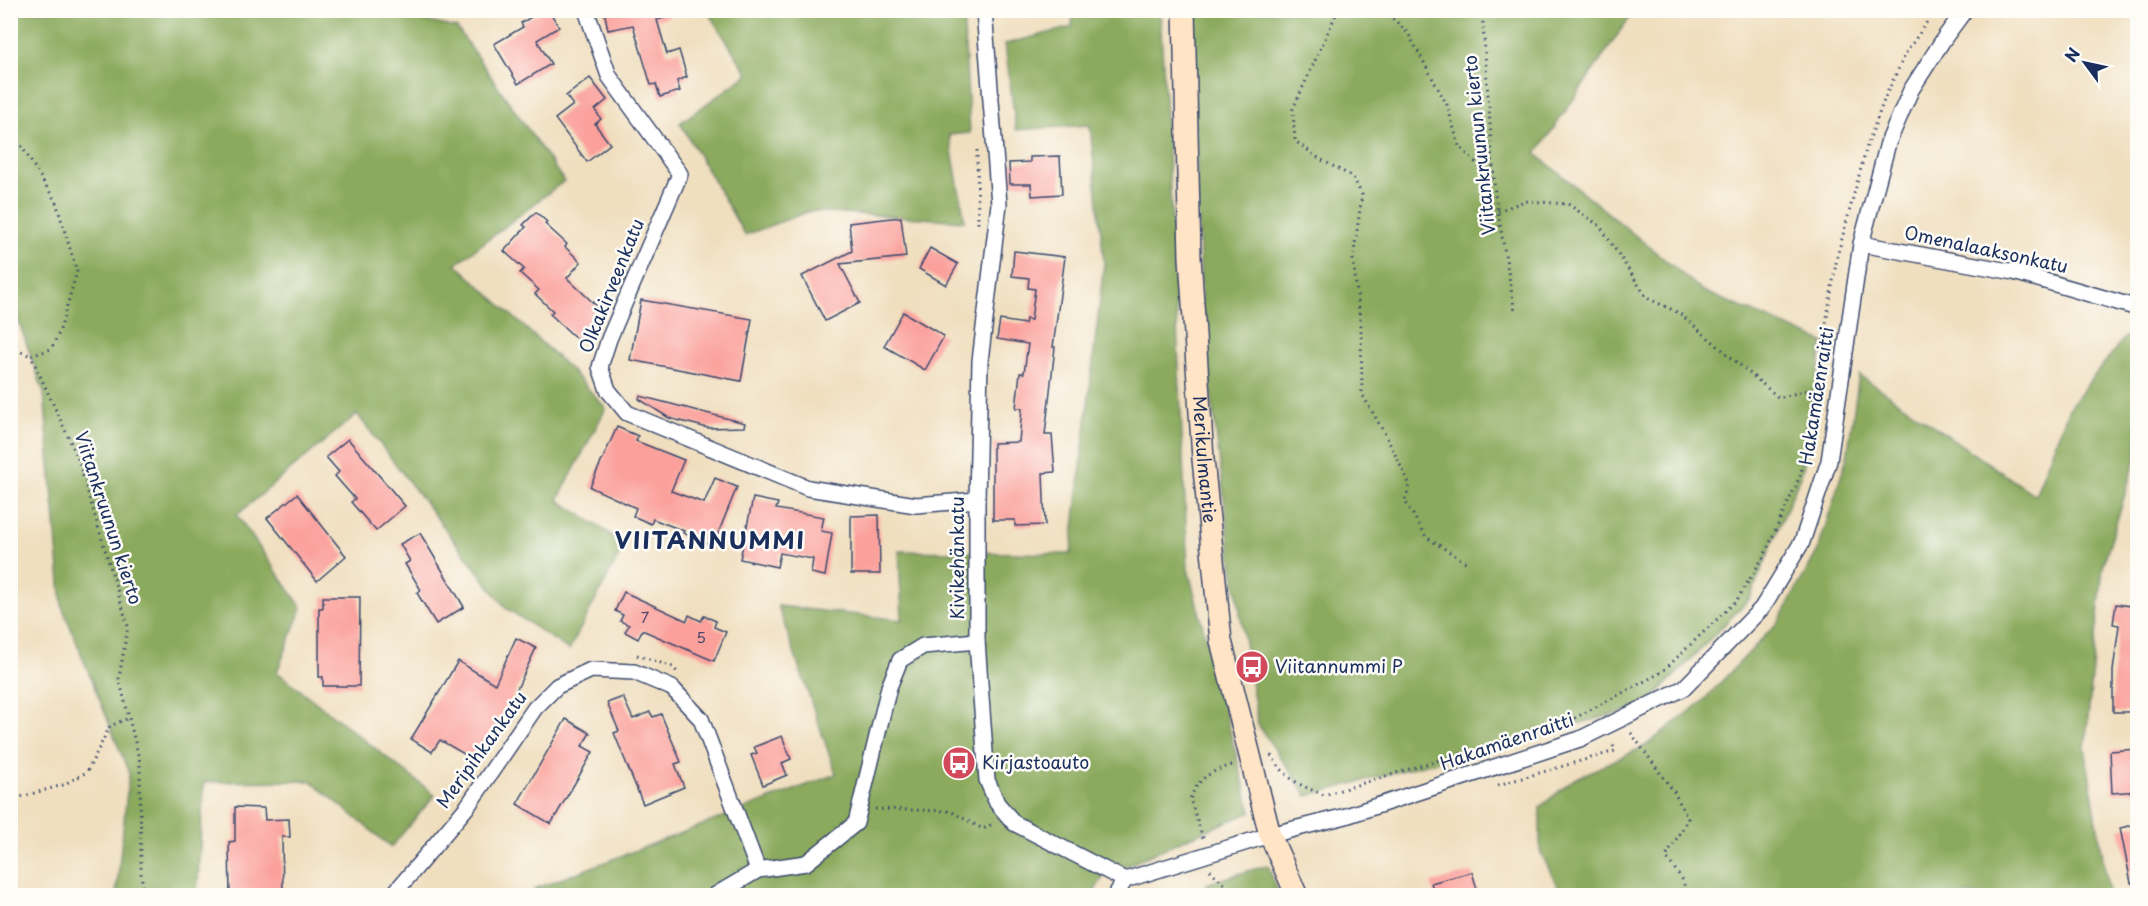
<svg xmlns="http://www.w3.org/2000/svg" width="2148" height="906" viewBox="0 0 2148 906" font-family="'Playpen Sans',sans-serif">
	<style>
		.forest { fill: #8baa5d; stroke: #536c5e; stroke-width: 1.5 }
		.building { fill: #fba09b }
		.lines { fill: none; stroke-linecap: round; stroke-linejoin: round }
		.street-casing { stroke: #3b496d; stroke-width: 18 }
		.secondary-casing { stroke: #3b496d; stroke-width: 24 }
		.path { stroke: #3b496d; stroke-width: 3; stroke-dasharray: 1.5 4.5; stroke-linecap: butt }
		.street { stroke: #fff; stroke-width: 15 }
		.secondary { stroke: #ffe4c6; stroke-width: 21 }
		.labels { text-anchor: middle; stroke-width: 5; stroke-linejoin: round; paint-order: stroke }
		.number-label { font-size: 15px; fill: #534b6d }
		.street-label { font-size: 18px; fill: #1b2f5e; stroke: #fdfcf7 }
		.poi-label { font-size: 18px; fill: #1b2f5e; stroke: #fdfcf7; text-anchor: start }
		.district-label { font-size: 24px; font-weight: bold; letter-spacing: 1.5px; fill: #1b2f5e; stroke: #fdfcf7 }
	</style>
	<rect width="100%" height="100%" fill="#fdfcf7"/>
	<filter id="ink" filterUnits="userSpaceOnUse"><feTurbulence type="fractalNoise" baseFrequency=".0167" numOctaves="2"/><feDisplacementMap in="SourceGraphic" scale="12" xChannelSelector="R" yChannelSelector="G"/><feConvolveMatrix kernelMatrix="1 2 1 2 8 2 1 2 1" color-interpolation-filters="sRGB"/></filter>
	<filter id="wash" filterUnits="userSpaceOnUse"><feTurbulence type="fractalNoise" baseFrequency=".008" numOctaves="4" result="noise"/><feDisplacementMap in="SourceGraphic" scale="24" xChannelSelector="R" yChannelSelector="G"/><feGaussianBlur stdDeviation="1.35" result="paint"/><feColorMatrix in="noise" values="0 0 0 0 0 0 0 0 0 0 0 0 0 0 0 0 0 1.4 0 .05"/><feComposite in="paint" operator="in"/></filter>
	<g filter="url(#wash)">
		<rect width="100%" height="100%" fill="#f0dfbf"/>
		<!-- forest -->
		<g class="forest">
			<path d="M376 10 457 28 564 181 456 264 569 368 606 408 558 500 625 544 569 650 506 608 357 414 237 515 302 608 277 672 435 795 391 847 311 781 204 782 197 895H116L129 773 62 606 44 393 11 300V11Z"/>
			<path d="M707 11H963L970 133 949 135 965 221 810 211 745 235 680 123 748 74Z"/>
			<path d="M1073 11H1160L1174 259 1188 569 1251 812 1178 842 1103 877 1092 895 547 896 534 889 836 774 778 606 902 620 899 551 1071 554 1104 263 1090 125 1016 130 1005 44 1072 27Z"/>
			<path d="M1191 11H1634L1536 154 1703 291 1823 342 1803 469 1750 598 1645 706 1307 796 1258 725 1230 549 1202 315Z"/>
			<path d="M2126 336 2137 343V455L2103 566 2085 748 2109 895H1562L1540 851V807L1573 780 1645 746 1702 702 1778 622 1818 550 1847 457 1859 375 2035 495 2070 406Z"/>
			<path d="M1268 865 1279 895H1213L1206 884Z"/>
		</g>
		<g id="blocks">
			<!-- building -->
			<g class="building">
				<path d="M543 10H549L559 27 537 40 551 64 518 84 494 44 523 27 521 23Z"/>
				<path d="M604 10H669V17L657 20 667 54 679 50 687 77 677 81 680 91 660 97 656 84 651 85 633 25 608 30Z"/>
				<path d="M590 78 607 100 595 110 601 119 595 124 610 144 587 162 555 119 573 105 566 96Z"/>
				<path d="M1060 156 1062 194 1032 196 1031 184H1010L1009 163 1030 162V157Z"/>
				<path d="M536 212 547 222 545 224 567 244 565 247 581 262 567 278 604 313 579 341 550 314 553 311 535 294 539 290 520 273 524 269 504 251 526 227 523 225Z"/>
				<path d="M901 217 906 257 840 264 860 303 825 321 802 276 852 251 849 223Z"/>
				<path d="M930 248 958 264 946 285 919 269Z"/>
				<path d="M1014 251 1065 257 1053 347H1055L1045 435H1052L1055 472 1043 473 1045 525 1015 526V520H993V443L1019 442 1022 408H1016L1020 373H1024L1028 344 997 339 1000 320 1025 324 1026 319 1031 320 1035 289 1028 288 1029 278 1012 276Z"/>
				<path d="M641 300 752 319 741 381 630 360Z"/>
				<path d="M903 312 944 336 925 370 884 346Z"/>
				<path d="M640 396 745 423 744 427 708 428 669 418 639 399Z"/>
				<path d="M617 427 638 436 636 441 684 460 671 491 704 503 715 478 737 487 713 546 683 533 684 531 653 519 651 524 633 516 636 508 590 487Z"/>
				<path d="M348 439 405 506 376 531 351 502 355 499 335 476 339 472 326 457Z"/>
				<path d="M297 494 346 556 317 581 267 518Z"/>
				<path d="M753 498 778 503 776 509 824 517 821 531 832 533 825 576 811 573 813 559 780 553 777 567 740 559Z"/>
				<path d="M879 515 880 574H851V516Z"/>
				<path d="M420 533 464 607 436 624 417 593 421 590 405 564 410 561 400 544Z"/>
				<path d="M624 592 687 621 689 615 701 621 704 616 716 621 714 627 726 632 714 661 642 630 638 639 625 632 629 625 620 621 623 615 615 611Z"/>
				<path d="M323 597H360L359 686H323V677H319V608H323Z"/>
				<path d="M2116 604 2138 607V712H2113V671L2119 625 2113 624Z"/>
				<path d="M516 638 536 648 510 704 476 761 440 740 432 752 411 739 458 661 495 684Z"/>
				<path d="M623 697 633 719 650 712 653 717 661 714 681 762 675 764 684 787 643 804 614 733 619 731 607 703Z"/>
				<path d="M566 719 590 733 582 746 593 752 551 824 517 804Z"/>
				<path d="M782 736 791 759 782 763 787 775 763 785 751 755 757 753 754 747Z"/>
				<path d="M2138 749V791L2112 793 2110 751Z"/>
				<path d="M235 807 264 808 265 820 289 819 290 837H282L283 896H230L229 842 235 841Z"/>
				<path d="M2138 824V883H2131L2120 828Z"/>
				<path d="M1472 872 1479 896H1435L1431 883Z"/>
			</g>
		</g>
	</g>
	<g filter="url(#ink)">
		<use href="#blocks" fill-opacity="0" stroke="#3b496d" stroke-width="1.5"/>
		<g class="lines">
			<!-- street casing -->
			<g class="street-casing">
				<g id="street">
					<path d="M586 10 609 76 680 174 609 339 600 367 608 390 627 413 808 488 916 505 977 500"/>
					<path d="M984 10 999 204 980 361 977 500V641L987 780 997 803 1014 823 1125 880 1270 835 1346 816 1580 739 1684 688 1762 608 1802 542 1829 461 1861 244 1888 143 1911 90 1945 37 1965 10"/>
					<path d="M1861 244 2014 272 2138 308"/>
					<path d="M392 896 467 807 535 708 557 686 591 670 634 672 672 688 701 719 758 870"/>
					<path d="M714 896 758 870 806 863 856 823 889 687 900 660 923 646 977 641"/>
					<path d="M1115 896 1125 880"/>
				</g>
			</g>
			<!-- secondary casing -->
			<g class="secondary-casing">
				<g id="secondary">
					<path id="s1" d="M1184 10 1190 257 1203 459 1221 641 1270 835 1297 896"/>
				</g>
			</g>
			<!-- path -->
			<g class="path">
				<path d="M1338 10 1293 109 1295 141 1320 159 1353 177 1362 195 1353 259 1361 327 1362 394 1385 434 1410 485 1405 501 1426 537 1467 563"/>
				<path d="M1384 10 1408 33 1447 105 1459 146 1493 180"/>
				<path d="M1482 10 1495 195 1515 312"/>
				<path d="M10 118 17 139 56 202 77 272 59 333 51 349 31 356 77 456 128 626 119 678 140 762 141 873 144 896"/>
				<path d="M977 150 978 224"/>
				<path d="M1498 211 1525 201 1568 204 1600 226 1647 298 1679 313 1779 398 1814 388"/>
				<path d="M10 352 16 350 31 356"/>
				<path d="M637 655 673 667 677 672"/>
				<path d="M1631 733 1674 792 1688 819 1666 857 1682 879 1688 896"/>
				<path d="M1271 755C1287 780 1297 784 1324 795L1571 720 1662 672 1736 601 1764 556 1801 474 1837 257 1867 146 1886 95 1906 53 1935 10"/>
				<path d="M1498 785 1615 751 1612 742"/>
				<path d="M10 800 63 785 87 772 110 726 129 718"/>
				<path d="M875 809 950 811 983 829 994 823"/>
				<path d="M1203 838 1190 799C1199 777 1210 772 1232 765"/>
				<path d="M1210 870 1236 896"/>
			</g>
			<!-- street -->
			<use href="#street" class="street"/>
			<!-- secondary -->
			<use href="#secondary" class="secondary"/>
		</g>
	</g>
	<!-- icons -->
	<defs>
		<g id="bus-disc" transform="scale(1.725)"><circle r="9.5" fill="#d1495b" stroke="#fdfcf7"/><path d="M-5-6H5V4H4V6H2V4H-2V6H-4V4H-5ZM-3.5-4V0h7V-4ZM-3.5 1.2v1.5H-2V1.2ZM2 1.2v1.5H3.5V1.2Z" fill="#fff"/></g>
	</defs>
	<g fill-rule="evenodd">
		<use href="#bus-disc" x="1252" y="667"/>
		<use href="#bus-disc" x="959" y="763"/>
	</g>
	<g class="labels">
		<!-- number labels -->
		<g class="number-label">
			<text x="645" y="623">7</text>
			<text x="701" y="643">5</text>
		</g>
		<!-- street labels -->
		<g class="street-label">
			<text transform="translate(1480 145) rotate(-96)" y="6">Viitankruunun kierto</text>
			<text transform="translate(1986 250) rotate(12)" y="6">Omenalaaksonkatu</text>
			<text transform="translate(612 286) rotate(-68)" y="6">Olkakirveenkatu</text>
			<text transform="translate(1817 396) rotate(-81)" y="6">Hakamäenraitti</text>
			<text dy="6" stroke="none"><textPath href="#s1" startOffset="450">Merikulmantie</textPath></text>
			<text transform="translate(108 518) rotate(72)" y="6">Viitankruunun kierto</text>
			<text transform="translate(958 558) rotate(-90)" y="6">Kivikehänkatu</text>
			<text transform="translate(1507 742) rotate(-19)" y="6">Hakamäenraitti</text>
			<text transform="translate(482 750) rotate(-54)" y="6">Meripihkankatu</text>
		</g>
		<!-- poi labels -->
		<g class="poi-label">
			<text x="1275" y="673">Viitannummi P</text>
			<text x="982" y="769">Kirjastoauto</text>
		</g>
		<!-- district labels -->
		<g class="district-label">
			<text x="710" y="549">VIITANNUMMI</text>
		</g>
	</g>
	<!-- margin -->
	<rect width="2148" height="906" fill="none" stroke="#fdfcf7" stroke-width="36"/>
	<!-- north arrow -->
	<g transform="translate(2085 63) rotate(303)" stroke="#fdfcf7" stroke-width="4.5" paint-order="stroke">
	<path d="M0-4.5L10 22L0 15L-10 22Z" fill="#1b2f5e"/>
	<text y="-9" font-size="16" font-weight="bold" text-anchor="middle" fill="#1b2f5e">N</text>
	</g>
</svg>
